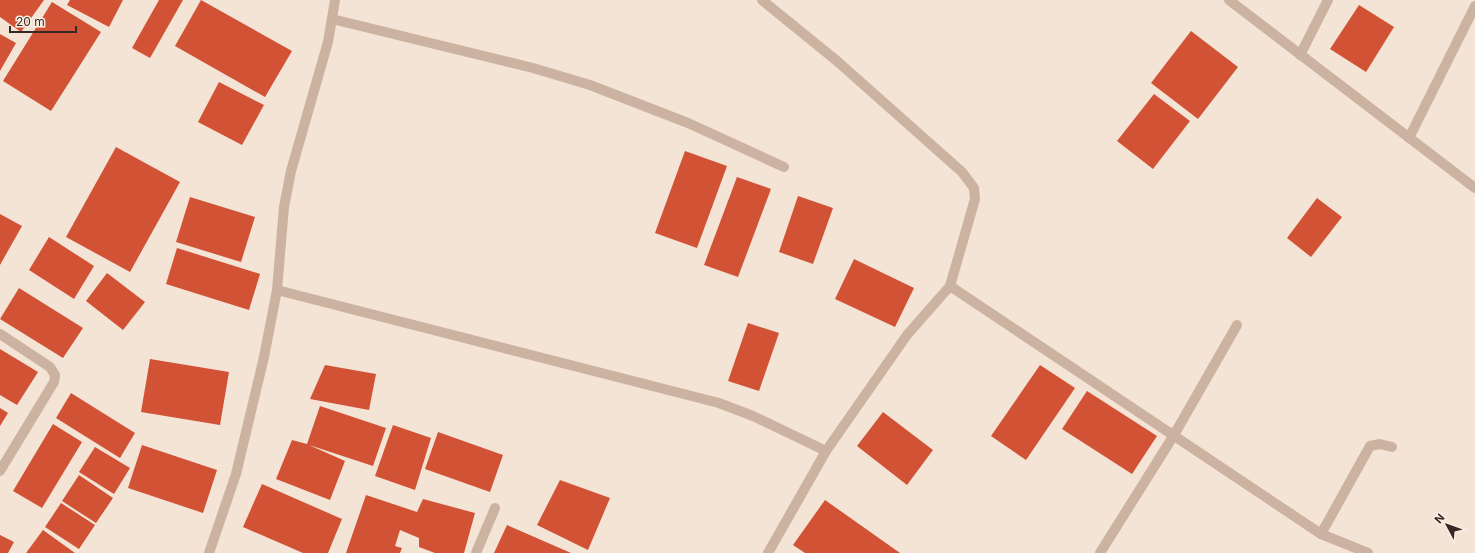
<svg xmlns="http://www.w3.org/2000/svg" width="1475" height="553" viewBox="0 0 1475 553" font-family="Inter,sans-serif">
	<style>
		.building { fill: #d25235 }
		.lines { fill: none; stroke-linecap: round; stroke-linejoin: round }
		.minor { stroke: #ccb2a1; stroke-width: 10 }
	</style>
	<rect width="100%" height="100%" fill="#f3e4d6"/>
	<!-- building -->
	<g class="building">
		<path d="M0 0H44L21 32 0 17Z"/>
		<path d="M70 0H123L109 27 67 5Z"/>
		<path d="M159 0H183L150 58 132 48Z"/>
		<path d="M201 0 292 51 265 97 175 46Z"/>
		<path d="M52 2 101 32 51 111 3 81Z"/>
		<path d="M1359 5 1394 27 1366 72 1330 49Z"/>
		<path d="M1191 31 1238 67 1198 119 1151 83Z"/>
		<path d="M0 34 16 43 0 71Z"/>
		<path d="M219 82 264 105 242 145 198 122Z"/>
		<path d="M1154 94 1190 121 1153 169 1117 141Z"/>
		<path d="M116 147 180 182 130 272 66 237Z"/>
		<path d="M685 151 727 166 697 248 655 233Z"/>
		<path d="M737 177 771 189 738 277 704 265Z"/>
		<path d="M798 196 833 208 813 264 779 252Z"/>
		<path d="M190 197 255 217 241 262 176 242Z"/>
		<path d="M1317 198 1342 217 1311 257 1287 238Z"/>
		<path d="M0 214 22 226 0 265Z"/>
		<path d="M49 237 94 266 74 299 29 270Z"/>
		<path d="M177 248 260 274 249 310 166 284Z"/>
		<path d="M854 259 914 288 895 327 835 299Z"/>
		<path d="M107 273 145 302 123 330 86 301Z"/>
		<path d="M19 288 83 328 63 358 0 319Z"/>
		<path d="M748 323 779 333 759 391 728 381Z"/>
		<path d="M0 349 38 372 17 405 0 395Z"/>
		<path d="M150 359 229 372 220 425 141 412Z"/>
		<path d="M325 365 376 374 369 410 310 399Z"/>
		<path d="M1040 365 1075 388 1026 460 991 436Z"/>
		<path d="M1087 391 1157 436 1132 474 1062 429Z"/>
		<path d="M71 393 135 433 120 458 56 418Z"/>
		<path d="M320 406 386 428 373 466 309 445 345 461 330 500 276 479 292 440 307 444Z"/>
		<path d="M0 408 8 413 0 426Z"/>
		<path d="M883 412 933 450 907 485 857 446Z"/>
		<path d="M53 424 82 442 42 508 13 491Z"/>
		<path d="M393 425 431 438 415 490 375 476Z"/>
		<path d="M438 432 503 455 490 492 425 469Z"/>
		<path d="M142 445 217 470 203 513 128 488Z"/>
		<path d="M95 447 130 468 114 494 79 472Z"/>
		<path d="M79 475 113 498 96 523 62 501Z"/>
		<path d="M560 480 610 498 588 550 537 525Z"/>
		<path d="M262 484 342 519 328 553H303L243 527Z"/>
		<path d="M366 495 417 512 423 499 475 513 464 553H435L419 547V538L400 530 395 546 402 548 400 553H346Z"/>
		<path d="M825 500 900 553H805L793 545Z"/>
		<path d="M61 503 95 525 79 549 45 527Z"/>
		<path d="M507 525 571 553H494Z"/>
		<path d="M43 530 75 553H26Z"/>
		<path d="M0 535 14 542 8 553H0Z"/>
	</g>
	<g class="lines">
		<!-- minor -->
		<g class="minor">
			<path d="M762 0 837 61 962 172 974 188 975 199 950 286 907 335 826 451 768 553"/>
			<path d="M1229 0 1475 188"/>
			<path d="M332 19 533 68 590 85 688 123 784 167"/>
			<path d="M1300 55 1328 0"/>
			<path d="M1409 138 1475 6"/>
			<path d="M950 286 1321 534 1368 553"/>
			<path d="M277 290 719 403 753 416 826 451"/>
			<path d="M0 334 50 367 55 375 54 382 0 471"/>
			<path d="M1321 534 1370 446 1380 444 1392 447"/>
			<path d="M209 553 236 474 264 357 277 290 284 207 291 171 328 42 335 0"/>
			<path d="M476 553 495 508"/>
			<path d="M1100 553 1174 435 1237 325"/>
		</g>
	</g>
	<!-- north arrow -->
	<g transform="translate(1447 525) rotate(311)" stroke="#fbeee2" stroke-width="3" paint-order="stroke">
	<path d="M0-3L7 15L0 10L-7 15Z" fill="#362925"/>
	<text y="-6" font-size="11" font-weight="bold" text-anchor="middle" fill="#362925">N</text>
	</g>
	<!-- scale -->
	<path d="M10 26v6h66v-6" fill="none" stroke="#362925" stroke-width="2"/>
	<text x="16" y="26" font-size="12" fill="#362925" stroke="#fbeee2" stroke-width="3" paint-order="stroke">20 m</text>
</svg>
